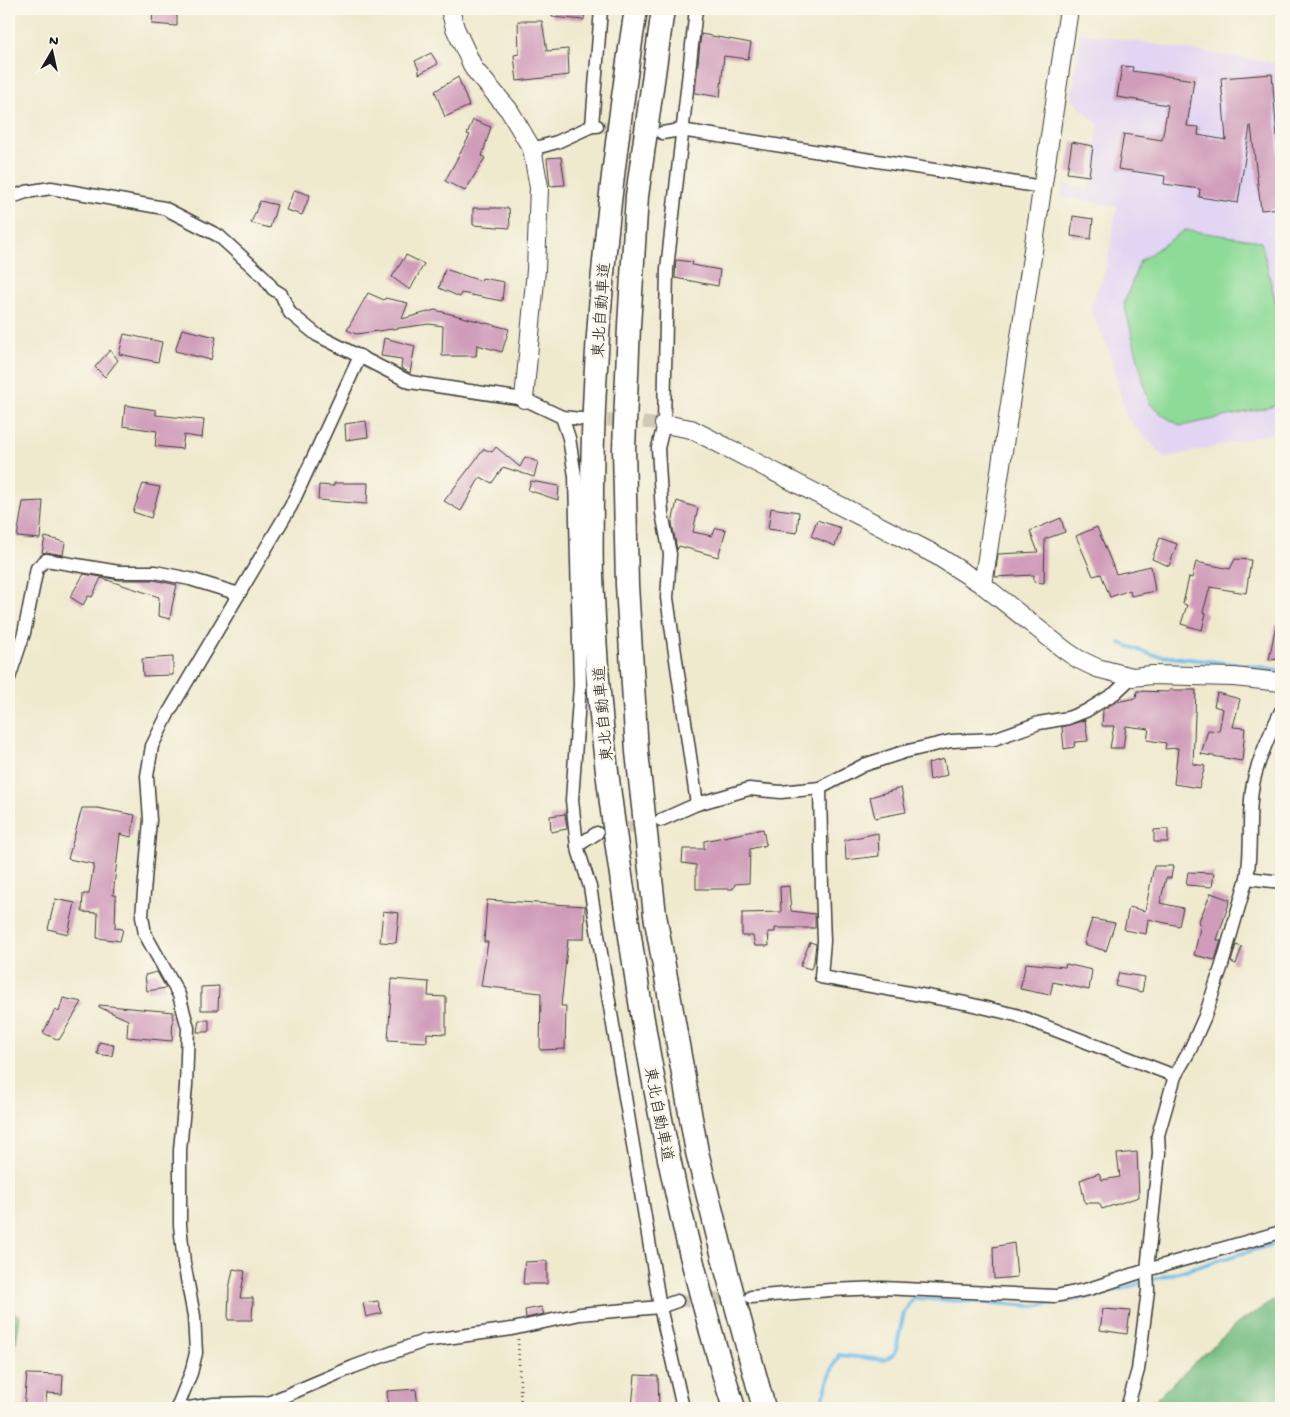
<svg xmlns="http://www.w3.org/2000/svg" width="1290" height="1417" viewBox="0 0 1290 1417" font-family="'Gochi Hand','Klee One',sans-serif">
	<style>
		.built { fill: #e2d4f3 }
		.green { fill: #8edb98; stroke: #557c5a }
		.forest { fill: #72bb80; stroke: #476c4e }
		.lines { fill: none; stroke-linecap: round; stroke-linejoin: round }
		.stream { stroke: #70bce9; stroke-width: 4 }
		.building { fill: #d09cba }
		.street-tunnel { stroke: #cfcab3; stroke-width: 12; stroke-dasharray: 12 6; stroke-linecap: butt }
		.street-casing { stroke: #3c3b37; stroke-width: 15 }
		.secondary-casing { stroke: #3c3b37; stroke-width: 20 }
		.highway-casing { stroke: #3c3b37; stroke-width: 25 }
		.path { stroke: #3c3b37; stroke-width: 2.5; stroke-dasharray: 1 4; stroke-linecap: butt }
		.street { stroke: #fff; stroke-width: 12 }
		.secondary { stroke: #fff; stroke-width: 18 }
		.highway { stroke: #fff; stroke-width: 22 }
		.labels { text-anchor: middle; stroke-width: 5; stroke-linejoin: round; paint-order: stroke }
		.street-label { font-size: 16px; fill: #1c1c1c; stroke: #fbf7ec }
	</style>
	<rect width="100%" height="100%" fill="#fbf7ec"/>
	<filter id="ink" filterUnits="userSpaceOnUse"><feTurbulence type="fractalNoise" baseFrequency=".02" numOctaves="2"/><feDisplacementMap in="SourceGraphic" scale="10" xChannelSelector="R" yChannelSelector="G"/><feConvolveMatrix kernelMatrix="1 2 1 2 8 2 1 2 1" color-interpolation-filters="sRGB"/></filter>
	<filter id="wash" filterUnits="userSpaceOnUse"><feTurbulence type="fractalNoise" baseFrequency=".0096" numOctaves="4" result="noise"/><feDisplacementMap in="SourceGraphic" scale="20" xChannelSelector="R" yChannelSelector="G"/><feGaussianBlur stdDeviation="1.12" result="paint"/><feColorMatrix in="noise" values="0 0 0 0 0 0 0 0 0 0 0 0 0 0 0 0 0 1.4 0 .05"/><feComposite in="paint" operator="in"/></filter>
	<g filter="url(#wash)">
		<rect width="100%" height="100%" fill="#efe9ce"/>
		<!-- built -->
		<path class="built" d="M1080 33 1281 64V431L1165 458 1126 417 1111 356 1090 308 1107 266 1117 206 1061 197 1063 184 1090 189 1099 126 1072 99Z"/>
		<!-- green -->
		<path class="green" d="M1185 230 1261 241 1276 304 1281 303V402L1271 407 1181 426 1164 416 1149 403 1124 303 1140 261Z"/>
		<!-- forest -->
		<g class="forest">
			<path d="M1281 1296V1408H1151L1159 1396 1238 1323Z"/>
			<path d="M9 1310 20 1316 16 1342 9 1349Z"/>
		</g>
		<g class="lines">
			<!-- stream -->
			<g class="stream">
				<path d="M1120 643 1152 655 1254 666 1281 671"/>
				<path d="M823 1397 833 1367 839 1355 885 1360 895 1353 904 1313 913 1298 1034 1306 1097 1296 1281 1242"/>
			</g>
		</g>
		<g id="blocks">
			<!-- building -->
			<g class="building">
				<path d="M153 9H177V26L152 24Z"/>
				<path d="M552 9H585L584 20 552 17Z"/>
				<path d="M518 21H542L547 51 568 49 569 75 517 81 514 55 519 54Z"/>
				<path d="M701 34 751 43 748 59 724 56 720 97 695 93Z"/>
				<path d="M431 53 438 64 419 74V70L415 61Z"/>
				<path d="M1122 66 1133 67 1132 71 1194 80 1187 126 1199 127 1198 135 1226 140 1221 78 1272 74 1279 163H1281V208L1261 210 1251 126H1250L1238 203 1199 197 1200 189 1164 184 1165 176 1118 169 1124 134 1162 140 1168 105 1117 97Z"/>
				<path d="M458 77 469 106 445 117 435 91Z"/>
				<path d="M473 120 491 127 482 156 485 158 465 191 445 181 470 135 467 134Z"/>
				<path d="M1072 142 1093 146 1089 176 1067 173Z"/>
				<path d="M561 157 565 185 550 186 547 158Z"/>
				<path d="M294 190 310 195 302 215 286 210Z"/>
				<path d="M260 201 277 205 270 228 251 223Z"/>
				<path d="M473 208H509L510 228 473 225Z"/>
				<path d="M1073 216 1093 219 1091 239 1071 236Z"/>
				<path d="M406 255 424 264 410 290 392 277Z"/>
				<path d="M676 260 693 262 692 265 720 270 718 286 675 278Z"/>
				<path d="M445 269 481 281 482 278 504 282 502 301 461 293 460 297 439 288Z"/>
				<path d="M368 293 384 300 385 298 408 303 402 319 435 310 509 329 502 352 477 345 476 356H442L443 326 429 324 356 334 347 330Z"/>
				<path d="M182 329 216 337 211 360 175 351Z"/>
				<path d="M124 334 162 342 158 362 119 354Z"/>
				<path d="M384 338 415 346 410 373 401 368 402 359 381 356Z"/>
				<path d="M110 350 118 360 105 377 95 367Z"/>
				<path d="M125 405 156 410V415L204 420 202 438 184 435 182 449 155 446 157 431 123 426Z"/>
				<path d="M366 421 368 437 346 440 345 424Z"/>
				<path d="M496 447 520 467 525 457 538 462 534 477 503 467 492 483 480 477 461 511 444 501 484 449 492 452Z"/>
				<path d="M531 481 559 486 558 500 528 490Z"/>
				<path d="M334 483H368L367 504 318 500 319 485 334 486Z"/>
				<path d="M143 484 160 487 151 518 133 512Z"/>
				<path d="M43 501 40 539 17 537 23 502Z"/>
				<path d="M677 501 698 508 693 532 712 536 716 528 726 530 718 557 679 546 677 550 672 523Z"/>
				<path d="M771 508 799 512 797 533 768 529Z"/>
				<path d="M1061 518 1065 532 1045 539 1044 583 1034 582V575L995 577 998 554 1038 552 1030 531Z"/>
				<path d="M817 520 841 528 835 546 811 536Z"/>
				<path d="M1097 527 1116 574 1151 566 1155 591 1131 596 1130 590 1110 597 1101 574 1093 576 1076 536Z"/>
				<path d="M45 537 65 542 63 555 47 552 42 553Z"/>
				<path d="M1160 538 1177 544 1169 566 1152 559Z"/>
				<path d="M1235 559 1251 560 1246 593 1210 587 1203 612 1206 613 1202 630 1181 624 1187 605 1183 604 1189 577 1192 578 1196 562 1230 569Z"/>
				<path d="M84 574 119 580H154L177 585 172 606 170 619 158 616 159 597 101 578 92 597 88 596 83 605 70 597Z"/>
				<path d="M1276 624 1281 625V659L1269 660Z"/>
				<path d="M173 657V675L143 676 142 659Z"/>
				<path d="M1169 690H1196L1193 764 1205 766 1199 788 1174 784 1178 748 1165 749 1166 743 1147 740 1149 729 1126 726 1123 748H1110L1114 726H1102L1103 710 1116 702 1136 698 1137 691 1169 692Z"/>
				<path d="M1217 693 1240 699 1233 727 1245 728 1242 761 1201 754 1208 730 1219 731 1223 709 1214 706Z"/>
				<path d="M1085 720 1088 741 1075 742 1074 747 1064 749 1062 727Z"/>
				<path d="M944 759 947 775 930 780 928 763Z"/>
				<path d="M901 788 906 812 875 818 870 797Z"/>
				<path d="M82 808H97L135 815 131 837 120 834 113 895H116L115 928 123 929 120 941 97 938 98 913 82 912 83 894H89L94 864 68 859Z"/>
				<path d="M565 814 567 829 551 832 550 816Z"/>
				<path d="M763 829 766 845 750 849 749 883 735 884 733 889H696V865L682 863 683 849H704V841Z"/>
				<path d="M1168 829V842H1154V830Z"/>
				<path d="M878 833 879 856 846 860 845 840Z"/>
				<path d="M1154 866H1173L1171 878H1166L1160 903 1183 908 1179 926 1148 919 1146 934 1124 930 1129 907 1145 911Z"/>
				<path d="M1188 872 1214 873 1212 887 1186 885Z"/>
				<path d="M789 886 791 911 815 914V928H775V932H768L769 946H755L753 936H742V913L781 912 780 887Z"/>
				<path d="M1211 893 1230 900 1217 940 1221 941 1215 960 1194 955 1201 924 1198 923Z"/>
				<path d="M55 899 75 903 68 934 48 929Z"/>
				<path d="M487 900 585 906 584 939H568L561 1006H566L565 1049 540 1050 541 993 481 986 488 942H484Z"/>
				<path d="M383 911 399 913 396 943 380 942Z"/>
				<path d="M1092 919 1115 923 1106 951 1084 944Z"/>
				<path d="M810 942 816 944 814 961 811 969 800 966Z"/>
				<path d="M1236 945 1242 947 1236 964 1231 962Z"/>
				<path d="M1026 963 1065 967 1066 964 1092 970 1089 990 1053 982 1050 995 1020 989Z"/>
				<path d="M157 972 166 988 147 991 145 975Z"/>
				<path d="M1119 973 1145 977 1142 992 1115 986Z"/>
				<path d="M392 979 429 982 428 996 446 997V1034L427 1033V1042L388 1040Z"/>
				<path d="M219 986 218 1010H201V987Z"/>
				<path d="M63 998 82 1002 59 1040 43 1033 55 1010 59 1012Z"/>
				<path d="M99 1005 173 1012 172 1041 127 1037 128 1020 99 1007Z"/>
				<path d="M199 1020H209V1032H197Z"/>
				<path d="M99 1042 114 1045 112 1056 97 1054Z"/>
				<path d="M1137 1152 1139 1197 1102 1209 1099 1203H1085L1080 1180 1099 1173 1102 1180 1120 1177 1117 1154Z"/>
				<path d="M1014 1243 1017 1277 994 1279 993 1247Z"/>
				<path d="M547 1261V1284H523L525 1262Z"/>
				<path d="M233 1269 245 1271 240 1298H253L252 1320H228L229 1289Z"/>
				<path d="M378 1301 382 1313 366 1317 363 1303Z"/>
				<path d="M541 1307 544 1314 526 1318 525 1310Z"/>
				<path d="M1103 1309 1130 1311 1127 1334 1100 1330Z"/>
				<path d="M27 1374 63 1375 62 1394 47 1393 45 1408H24Z"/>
				<path d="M635 1375 658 1376 659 1408H632Z"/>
				<path d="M416 1389 418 1408H388L387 1391Z"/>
			</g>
		</g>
	</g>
	<g filter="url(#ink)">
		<use href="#blocks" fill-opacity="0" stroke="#3c3b37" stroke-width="1"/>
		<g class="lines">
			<!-- street-tunnel -->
			<g class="street-tunnel">
				<path d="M597 126 651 132"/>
				<path d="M589 419 664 424"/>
				<path d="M610 831 649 823"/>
				<path d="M677 1301 740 1298"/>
			</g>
			<!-- street casing -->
			<g class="street-casing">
				<g id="street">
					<path d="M696 9 667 269 664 424 658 448 662 513 670 554 667 598 697 804"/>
					<path d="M597 126H592L601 9"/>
					<path d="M662 133 681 130 1042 187"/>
					<path d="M532 149 557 142 592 126"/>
					<path d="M9 198 26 192 51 188 164 208 219 236 264 277 273 289 281 294 290 313 317 335 410 382 524 399 562 417 581 419"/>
					<path d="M562 417 569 438 575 476 580 685 572 800 577 846 590 887 660 1307 683 1408"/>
					<path d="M9 678 24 633 37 568 46 560 119 572H155L190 579 239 594"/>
					<path d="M820 788 822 888 824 941 821 977 965 1003 1016 1015 1175 1076"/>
					<path d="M661 820 697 804 749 789 781 792 820 788 864 765 904 752 951 741 994 739 1039 723 1068 718 1086 711 1115 693 1132 677"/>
					<path d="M577 846 597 833"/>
					<path d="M1247 878 1281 882"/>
					<path d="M751 1297 830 1290 882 1288 1056 1296 1089 1289 1147 1270 1281 1232"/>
					<path d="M177 1408 191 1373 196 1353 194 1316 184 1263 180 1225V1150L186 1086 188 1028 179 995 145 934 142 916 150 820 147 776 152 746 169 712 291 506 360 356"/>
					<path d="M189 1408 214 1404 268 1403 353 1367 424 1341 512 1329 580 1314 660 1307 677 1301"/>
					<path d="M1127 1408 1138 1370 1148 1290 1147 1270 1159 1153 1158 1135 1175 1076 1190 1050 1205 1016 1222 965 1247 878C1252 849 1248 819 1252 790 1256 763 1269 735 1281 711"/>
				</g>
			</g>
			<!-- secondary casing -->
			<g class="secondary-casing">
				<g id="secondary">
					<path d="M450 9 455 28 474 69 509 110 532 149 539 187 536 270 524 399"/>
					<path d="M664 424 691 429 936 555 983 585 1066 651 1078 659 1097 668 1132 677 1152 675 1234 677 1281 682"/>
					<path d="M983 585 1069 9"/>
				</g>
			</g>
			<!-- highway casing -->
			<g class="highway-casing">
				<g id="highway">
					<path d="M636 9C611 168 593 328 592 490 592 518 591 547 592 575 594 625 597 675 602 725 609 800 621 875 632 950 655 1105 686 1259 734 1408"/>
					<path d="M663 9 637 196 629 326 624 448 627 585 637 752 655 915 697 1152 726 1269 764 1408"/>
				</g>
			</g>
			<!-- path -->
			<path class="path" d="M518 1339 521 1408"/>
			<!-- street -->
			<use href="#street" class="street"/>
			<!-- secondary -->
			<use href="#secondary" class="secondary"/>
			<!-- highway -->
			<use href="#highway" class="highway"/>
		</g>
	</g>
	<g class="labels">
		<!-- street labels -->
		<g class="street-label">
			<text transform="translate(600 310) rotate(-86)" y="6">東北自動車道</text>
			<text transform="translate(602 714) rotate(-95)" y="6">東北自動車道</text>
			<text transform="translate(660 1114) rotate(79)" y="6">東北自動車道</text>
		</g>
	</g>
	<!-- margin -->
	<rect width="1290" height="1417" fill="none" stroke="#fbf7ec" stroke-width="30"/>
	<!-- north arrow -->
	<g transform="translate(52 52) rotate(9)" stroke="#fbf7ec" stroke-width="4" paint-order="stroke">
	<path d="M0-4L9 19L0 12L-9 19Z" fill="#1c1c1c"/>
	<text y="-8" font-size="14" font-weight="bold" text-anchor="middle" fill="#1c1c1c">N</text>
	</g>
</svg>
